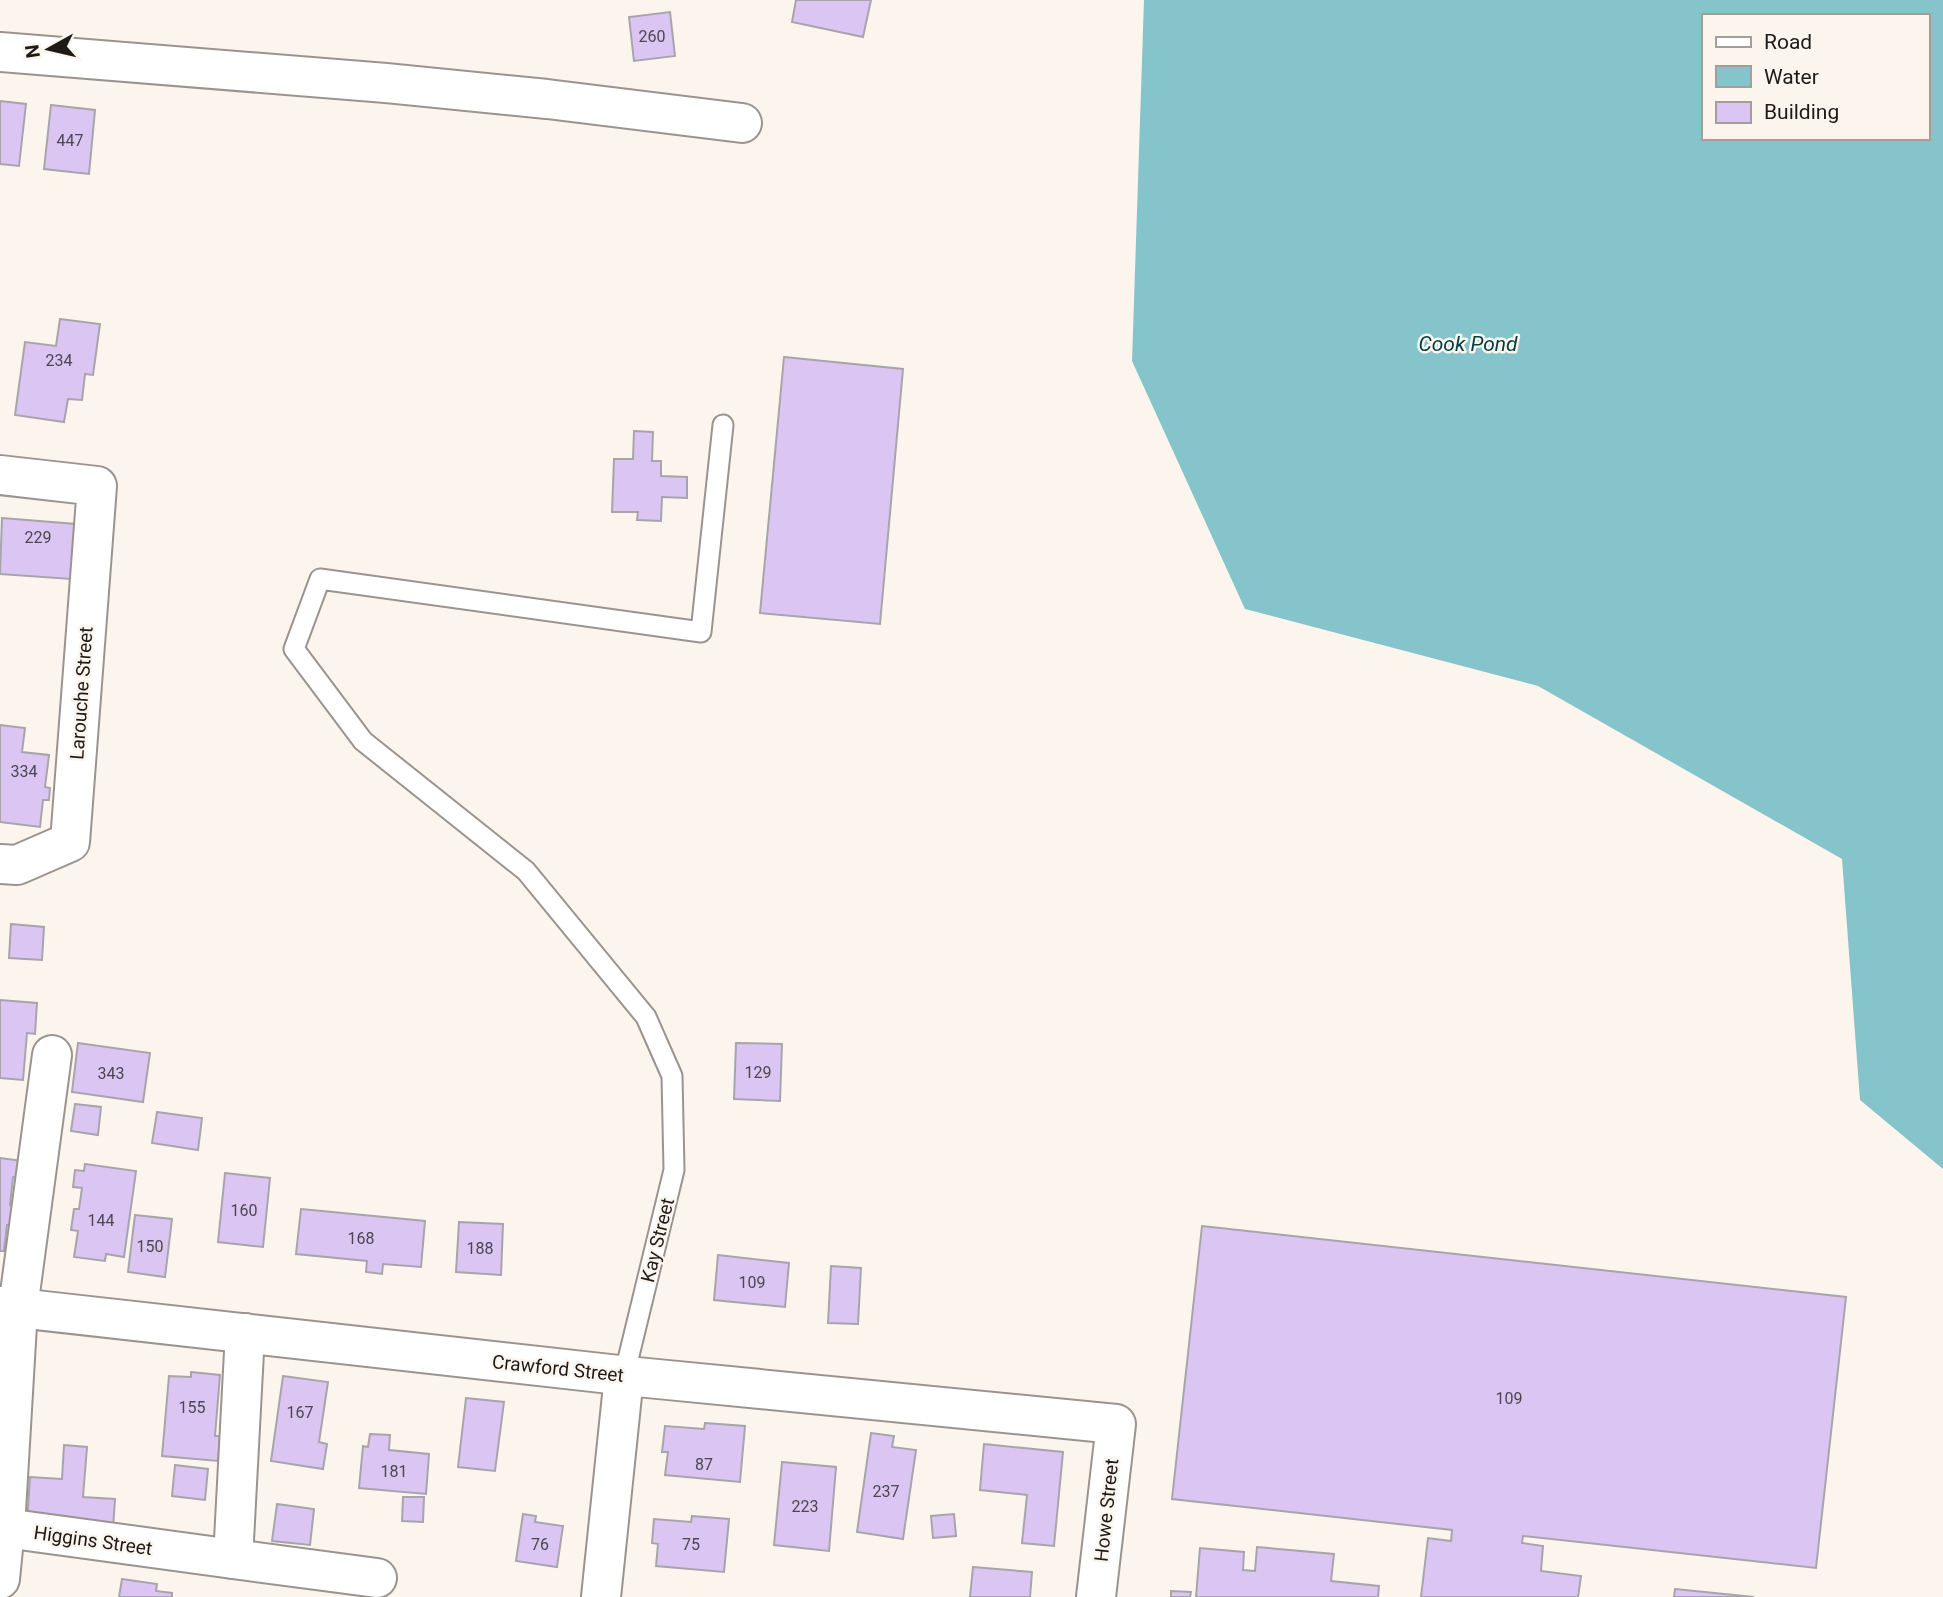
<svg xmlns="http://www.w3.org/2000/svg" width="1943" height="1597" viewBox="0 0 1943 1597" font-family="Roboto,sans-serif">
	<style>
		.water { fill: #85c4ca; fill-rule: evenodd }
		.building { fill: #dbc6f3; stroke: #a7a4ac; stroke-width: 2 }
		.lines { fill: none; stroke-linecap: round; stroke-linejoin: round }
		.service-casing { stroke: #9b948e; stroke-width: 23 }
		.minor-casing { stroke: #9b948e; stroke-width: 42 }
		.service { stroke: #fff; stroke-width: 19 }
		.minor { stroke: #fff; stroke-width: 38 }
		.labels { text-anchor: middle; stroke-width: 5; stroke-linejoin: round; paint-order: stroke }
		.number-label { font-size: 16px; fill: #4c464f }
		.street-label { font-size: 19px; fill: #1d1b18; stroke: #fcf5ee }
		.water-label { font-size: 21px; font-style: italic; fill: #034045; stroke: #fcf5ee }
	</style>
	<rect width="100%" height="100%" fill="#fcf5ee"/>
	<!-- water -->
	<path class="water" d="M1144 0H1943V1169L1860 1100 1842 859 1538 686 1245 609 1132 361ZM1703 16H1927V138H1703Z"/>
	<!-- building -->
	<g class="building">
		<path d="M796 0H871L863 37 792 22Z"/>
		<path d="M670 12 675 56 634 61 629 17Z"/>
		<path d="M0 101 26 104 19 166 0 164Z"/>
		<path d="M51 105 95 110 89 174 44 169Z"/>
		<path d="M60 319 100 324 93 375 85 374 82 400 68 399 64 422 15 415 25 342 56 346Z"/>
		<path d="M784 357 903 369 880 624 760 613Z"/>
		<path d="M634 431 653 432 652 461H661V476L687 477V498L662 497 661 521 637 520 638 512H612L614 459H633Z"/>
		<path d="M2 518 76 524 71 579 0 574Z"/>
		<path d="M0 725 25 728 22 752 49 755 45 787 50 788 49 800H43L40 827 0 822Z"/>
		<path d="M11 924 44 927 42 960 9 958Z"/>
		<path d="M0 1000 37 1003 35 1034 27 1033 23 1080 0 1078Z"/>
		<path d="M78 1043 150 1053 143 1102 72 1092Z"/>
		<path d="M736 1043 782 1044 780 1101 734 1099Z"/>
		<path d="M75 1104 101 1107 98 1135 71 1131Z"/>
		<path d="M157 1112 202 1118 198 1150 152 1143Z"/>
		<path d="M0 1158 23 1161 21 1178 13 1177 10 1205 18 1206 15 1225H7L4 1251H0Z"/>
		<path d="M85 1164 136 1171 124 1257 106 1254 105 1261 74 1257 78 1231 71 1230 74 1209H79L82 1188 73 1187 75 1170 84 1171Z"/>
		<path d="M225 1173 270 1178 263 1247 218 1242Z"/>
		<path d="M301 1209 425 1221 421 1267 383 1264 382 1274 366 1272 367 1261 296 1254Z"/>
		<path d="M135 1215 172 1219 165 1277 128 1272Z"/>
		<path d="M459 1222 503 1224 501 1275 456 1272Z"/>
		<path d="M1202 1226 1846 1297 1816 1568 1523 1536 1522 1543 1543 1546 1541 1571 1581 1576 1578 1597H1421L1428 1538 1451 1541 1452 1530 1172 1499Z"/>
		<path d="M718 1255 789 1263 785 1307 714 1300Z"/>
		<path d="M831 1266 861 1268 858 1324 828 1323Z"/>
		<path d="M191 1372 220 1375 215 1436H220L218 1461 162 1456 169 1376 191 1377Z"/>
		<path d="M283 1376 328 1382 319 1442 327 1444 323 1469 271 1461Z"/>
		<path d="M466 1398 504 1402 495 1471 458 1467Z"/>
		<path d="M705 1423 745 1426 740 1482 665 1475 668 1452H662L665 1426 704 1429Z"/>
		<path d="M871 1433 894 1436 892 1447 916 1450 903 1539 857 1532Z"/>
		<path d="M370 1434 390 1435 389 1450 429 1454 426 1494 359 1488 363 1446 368 1447Z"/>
		<path d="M984 1444 1063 1452 1054 1546 1022 1543 1027 1495 980 1490Z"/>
		<path d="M64 1445 87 1447 83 1497 115 1499 113 1529 27 1523 30 1477 62 1479Z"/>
		<path d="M782 1462 836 1467 829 1551 774 1545Z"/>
		<path d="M175 1465 208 1469 205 1500 172 1496Z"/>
		<path d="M403 1497H424L423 1522 402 1521Z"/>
		<path d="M277 1504 314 1509 310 1545 272 1541Z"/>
		<path d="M523 1514 536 1516 535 1522 563 1526 557 1567 516 1561Z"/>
		<path d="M954 1514 956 1536 933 1538 931 1516Z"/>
		<path d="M692 1516 729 1519 724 1572 656 1566 658 1544 652 1543 654 1519 691 1522Z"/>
		<path d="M1257 1547 1334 1554 1331 1581 1379 1586 1378 1597H1196L1200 1548 1244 1552 1243 1570 1255 1571Z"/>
		<path d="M973 1567 1032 1572 1030 1597H970Z"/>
		<path d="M122 1579 157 1584 156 1591 172 1593V1597H119Z"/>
		<path d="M1675 1589 1754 1597H1674Z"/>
		<path d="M1171 1591 1191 1592 1190 1597H1171Z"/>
	</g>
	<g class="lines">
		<!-- service casing -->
		<g class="service-casing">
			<path id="service" d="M624 1376 674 1170 672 1076 646 1017 526 871 363 741 294 649 320 579 701 632 723 425"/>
		</g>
		<!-- minor casing -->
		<g class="minor-casing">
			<g id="minor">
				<path d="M0 52 386 83 547 99 742 123"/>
				<path d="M0 475 97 486 70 842 17 865 0 864"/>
				<path d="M52 1055 18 1308 5 1528 233 1559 245 1333"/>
				<path d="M0 1306 637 1377 1116 1424 1096 1597"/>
				<path d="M233 1559 377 1578"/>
				<path d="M0 1579 5 1528"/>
				<path d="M601 1597 624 1376"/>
			</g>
		</g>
		<!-- service -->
		<use href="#service" class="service"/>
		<!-- minor -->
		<use href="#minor" class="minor"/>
	</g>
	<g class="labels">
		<!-- number labels -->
		<g class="number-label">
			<text x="652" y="42">260</text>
			<text x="70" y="146">447</text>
			<text x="59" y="366">234</text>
			<text x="38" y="543">229</text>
			<text x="24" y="777">334</text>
			<text x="758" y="1078">129</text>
			<text x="111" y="1079">343</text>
			<text x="244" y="1216">160</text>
			<text x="101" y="1226">144</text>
			<text x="361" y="1244">168</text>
			<text x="150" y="1252">150</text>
			<text x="480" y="1254">188</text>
			<text x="752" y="1288">109</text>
			<text x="1509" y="1404">109</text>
			<text x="192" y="1413">155</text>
			<text x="300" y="1418">167</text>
			<text x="704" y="1470">87</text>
			<text x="394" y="1477">181</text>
			<text x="886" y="1497">237</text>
			<text x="805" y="1512">223</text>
			<text x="540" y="1550">76</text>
			<text x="691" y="1550">75</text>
		</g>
		<!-- street labels -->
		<g class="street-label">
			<text transform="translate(81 693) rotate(-86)" y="7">Larouche Street</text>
			<text transform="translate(657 1240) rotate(-76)" y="7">Kay Street</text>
			<text transform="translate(558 1368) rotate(6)" y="7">Crawford Street</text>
			<text transform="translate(1106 1510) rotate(-84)" y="7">Howe Street</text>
			<text transform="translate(93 1540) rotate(8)" y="7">Higgins Street</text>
		</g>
		<!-- water labels -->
		<g class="water-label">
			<text x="1468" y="351">Cook Pond</text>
		</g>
	</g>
	<!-- legend -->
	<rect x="1702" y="14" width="228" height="126" fill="#fcf5ee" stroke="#a39e98" stroke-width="2"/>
	<rect x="1716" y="37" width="35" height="10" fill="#ffffff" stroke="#a39e98" stroke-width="2"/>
	<text x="1764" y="49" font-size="21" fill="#1d1b18">Road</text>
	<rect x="1716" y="66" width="35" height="21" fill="#85c4ca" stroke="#a39e98" stroke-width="2"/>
	<text x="1764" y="84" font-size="21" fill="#1d1b18">Water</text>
	<rect x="1716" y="102" width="35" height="21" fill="#dbc6f3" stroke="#a39e98" stroke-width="2"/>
	<text x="1764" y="119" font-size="21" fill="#1d1b18">Building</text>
	<!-- north arrow -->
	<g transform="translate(49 49) rotate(262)" stroke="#fcf5ee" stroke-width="5" paint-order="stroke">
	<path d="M0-5L12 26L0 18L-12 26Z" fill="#1d1b18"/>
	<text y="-10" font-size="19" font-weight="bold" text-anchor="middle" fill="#1d1b18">N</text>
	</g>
</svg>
